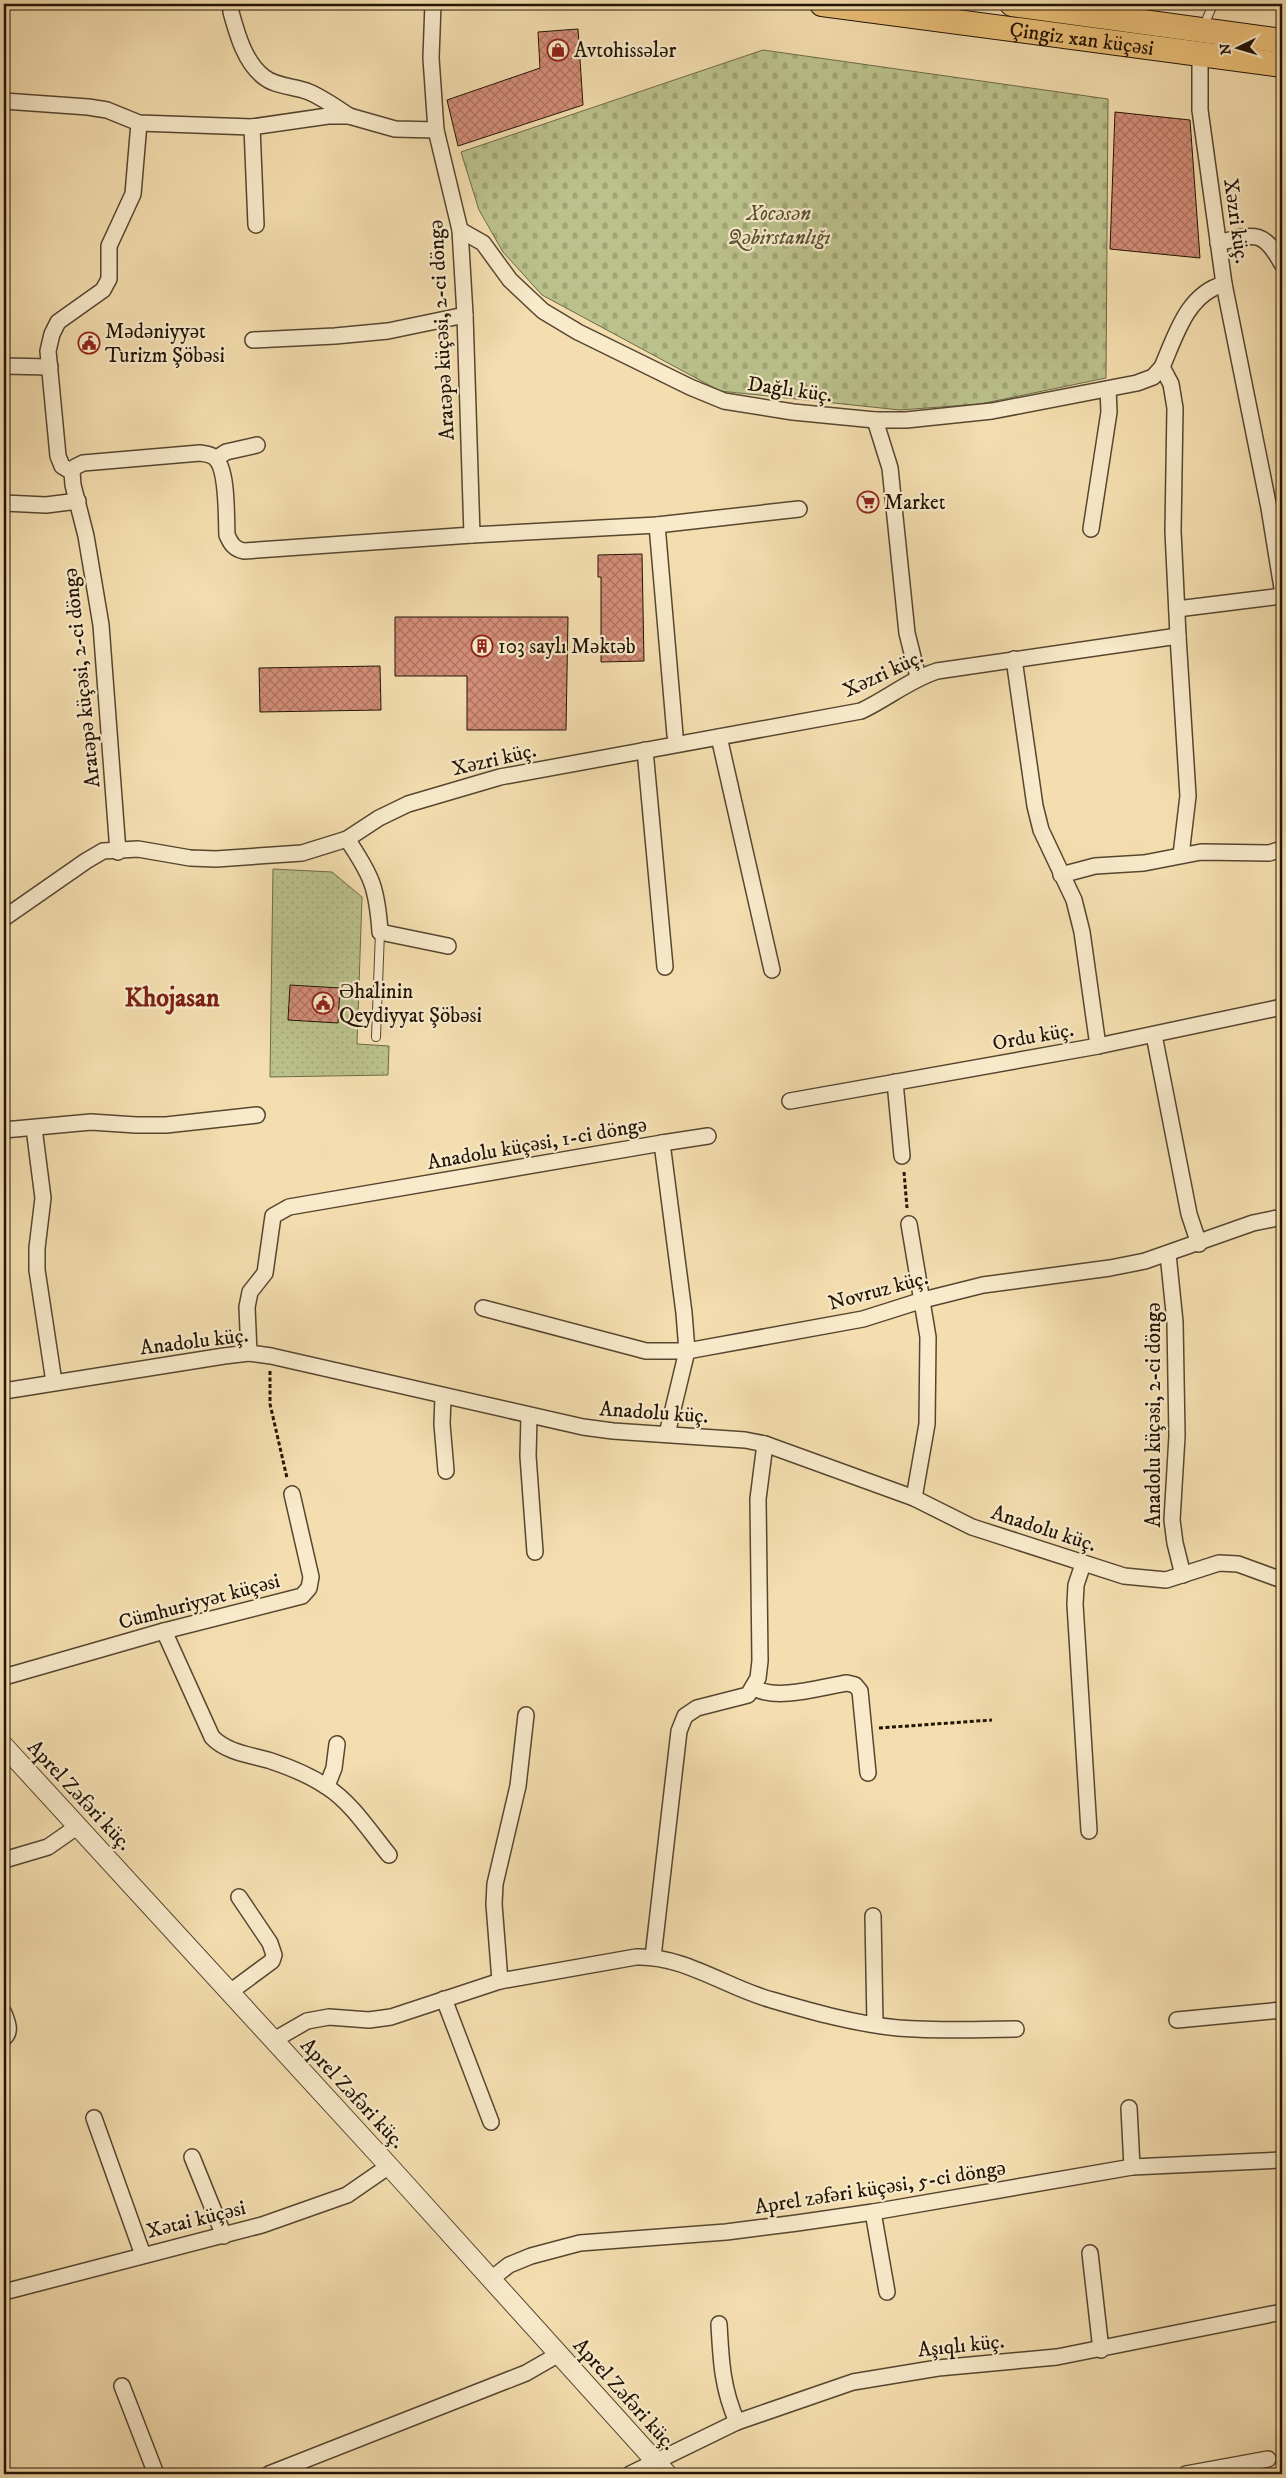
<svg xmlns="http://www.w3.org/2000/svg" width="1286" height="2478" viewBox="0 0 1286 2478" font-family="'IM FELL DW Pica',serif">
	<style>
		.cemetery { fill: url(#cemetery-stones); stroke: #6e6a48 }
		.park { fill: url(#park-dots); stroke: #6e6a48 }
		.building { fill: url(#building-cross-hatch); stroke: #221405 }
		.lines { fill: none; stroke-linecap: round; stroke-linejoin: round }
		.service-casing { stroke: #564630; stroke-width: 10 }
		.minor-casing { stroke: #564630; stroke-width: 18 }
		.tertiary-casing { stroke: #564630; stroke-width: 21 }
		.primary-casing { stroke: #221405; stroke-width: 26 }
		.path { stroke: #221405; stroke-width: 3; stroke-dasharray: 4 2.5; stroke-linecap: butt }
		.service { stroke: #f8eacb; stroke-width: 8 }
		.minor { stroke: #f8eacb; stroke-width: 15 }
		.tertiary { stroke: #f8eacb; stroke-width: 19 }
		.primary { stroke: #eabf78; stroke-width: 24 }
		.labels { text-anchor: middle; stroke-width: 4.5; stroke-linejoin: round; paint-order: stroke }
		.street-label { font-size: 21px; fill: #221405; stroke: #f8eacb }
		.poi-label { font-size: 21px; fill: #221405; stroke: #f8eacb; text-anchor: start }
		.park-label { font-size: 21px; font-style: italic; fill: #585134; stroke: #f8eacb }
		.district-label { font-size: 26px; font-weight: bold; fill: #7a1f14; stroke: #f8eacb }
	</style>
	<defs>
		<pattern id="cemetery-stones" width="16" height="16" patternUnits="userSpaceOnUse" patternTransform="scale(1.25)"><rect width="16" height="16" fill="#bbc18b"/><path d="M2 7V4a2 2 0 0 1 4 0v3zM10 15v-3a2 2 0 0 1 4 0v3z" fill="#a0a576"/></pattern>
		<pattern id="park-dots" width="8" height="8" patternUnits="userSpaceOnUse" patternTransform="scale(1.25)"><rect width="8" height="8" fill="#bbc18b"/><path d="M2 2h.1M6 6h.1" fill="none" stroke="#a0a576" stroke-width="1.8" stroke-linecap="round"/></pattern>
		<pattern id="building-cross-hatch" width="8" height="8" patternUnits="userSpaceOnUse" patternTransform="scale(1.25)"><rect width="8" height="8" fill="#d58e79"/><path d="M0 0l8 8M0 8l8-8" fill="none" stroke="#ac7361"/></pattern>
	</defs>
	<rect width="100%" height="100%" fill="#f4deaf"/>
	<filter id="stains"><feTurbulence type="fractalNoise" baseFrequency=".004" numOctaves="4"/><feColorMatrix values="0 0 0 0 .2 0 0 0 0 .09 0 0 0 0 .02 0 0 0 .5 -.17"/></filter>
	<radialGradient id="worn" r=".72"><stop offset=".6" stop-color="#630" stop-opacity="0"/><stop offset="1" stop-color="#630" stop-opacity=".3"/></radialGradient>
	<!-- cemetery -->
	<path class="cemetery" d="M763 50 1108 99 1106 378 980 404 900 410 720 391 542 295 503 252 479 210 461 152Z"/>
	<!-- park -->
	<path class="park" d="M273 869 332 872 362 897 357 1044 389 1046 388 1075 270 1077Z"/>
	<!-- building -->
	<g class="building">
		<path d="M578 29 583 105 458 146 447 100 540 68 538 32Z"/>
		<path d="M1115 112 1190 120 1200 258 1110 249Z"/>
		<path d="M642 554 644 661 601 662V577H598V555Z"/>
		<path d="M395 617H568L566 730H467V676H395Z"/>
		<path d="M380 666 381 710 260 712 259 668Z"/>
		<path d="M290 985 340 988 338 1023 288 1020Z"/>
	</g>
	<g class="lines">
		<!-- service casing -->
		<g class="service-casing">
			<g id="service">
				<path d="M1203 28 1213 4"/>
				<path d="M376 1037 380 932"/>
			</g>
		</g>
		<!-- minor casing -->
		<g class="minor-casing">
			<g id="minor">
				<path d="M231 12C237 34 245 63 264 77 276 87 295 86 309 92 323 98 336 107 349 116"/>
				<path d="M4 101 88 107 107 110 139 123 252 127 328 116H349L395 129 436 130"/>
				<path d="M252 127 256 225"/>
				<path d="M460 230 483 243 510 280 543 311 578 332 690 387 724 401 793 412 875 420H906L992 411 1137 383 1153 377 1162 367"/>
				<path d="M1218 243C1254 234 1263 229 1282 264"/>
				<path d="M1224 284 1269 508 1282 588"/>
				<path d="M253 340 335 336 388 331 465 315"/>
				<path d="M4 366 50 367"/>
				<path d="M875 420 890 468 907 633 918 677"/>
				<path d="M217 458 226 452 257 445"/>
				<path d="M72 472 62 466 58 456 48 351 52 334 58 322 103 290 109 279V246L133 194 139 123"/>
				<path d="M4 503 46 505 78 501"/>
				<path d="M657 525 675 735"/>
				<path d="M1091 529 1109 412 1108 389"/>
				<path d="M472 535 657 525 799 509"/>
				<path d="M1177 609 1282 596"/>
				<path d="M1178 636 1188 796 1181 855"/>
				<path d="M1014 659 1035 806 1041 830 1074 900 1082 932 1098 1046"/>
				<path d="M719 737 772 970"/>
				<path d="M645 750 665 967"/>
				<path d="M347 839C372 876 377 888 380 932L448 946"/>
				<path d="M118 852 101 625 86 536 73 485 72 472 75 467 83 463 200 453C206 454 211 454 215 458 228 469 226 517 227 535 231 544 234 549 244 551L472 535 465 315 460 230 436 130 431 58 433 4"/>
				<path d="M1061 875 1095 866 1144 863 1201 852 1269 853 1282 849"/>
				<path d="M4 918 86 861 103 851 138 849 190 858 216 859 302 853 347 839 379 818 408 804 500 777 861 711C887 699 909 680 937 671L1178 636 1173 531 1175 408 1171 384 1162 367C1176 335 1187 294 1224 284L1200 110V53"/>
				<path d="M1154 1035 1189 1214 1199 1244"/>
				<path d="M895 1082 902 1156"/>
				<path d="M790 1101 1098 1046 1282 1007"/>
				<path d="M34 1128 43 1198 37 1248V1270L54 1382"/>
				<path d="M4 1130 91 1122 136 1125H166L257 1115"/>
				<path d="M662 1143 708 1136"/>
				<path d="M909 1224 928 1337 927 1424 914 1498"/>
				<path d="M1168 1254 1175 1322 1177 1436 1172 1520 1175 1543 1183 1575"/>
				<path d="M483 1308 646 1351H687L863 1319 923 1300 983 1285 1110 1268 1145 1261 1253 1223 1282 1217"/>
				<path d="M249 1353 247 1307 250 1292 265 1273 273 1216 289 1207 662 1143 684 1313 687 1351 667 1434"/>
				<path d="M4 1391 224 1356 249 1353 271 1356 583 1427 613 1431 745 1440 765 1444 914 1498 972 1527 1124 1576 1166 1580 1219 1563 1238 1564 1282 1580"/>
				<path d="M443 1396 442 1424 446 1471"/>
				<path d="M529 1416 528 1456 535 1552"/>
				<path d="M1083 1564 1076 1585 1075 1604 1089 1831"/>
				<path d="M164 1631 212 1737C227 1753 252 1755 271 1761 289 1767 311 1776 327 1787 352 1803 370 1832 389 1855"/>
				<path d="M4 1677 164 1631 302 1596 309 1588 311 1577 292 1494"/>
				<path d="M754 1688C778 1701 821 1687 847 1683L855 1685 860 1691 868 1773"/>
				<path d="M327 1786 334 1768 337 1744"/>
				<path d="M4 1860 48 1847 78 1826"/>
				<path d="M873 1916 875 2024"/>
				<path d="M653 1957 679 1731 685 1716 697 1708 748 1695 758 1678 760 1661 758 1499 765 1444"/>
				<path d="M500 1981 494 1904 495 1884 518 1786 526 1715"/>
				<path d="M230 1992 272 1961 274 1955 270 1943 239 1897"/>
				<path d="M444 1999 491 2122"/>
				<path d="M4 2013C7 2022 12 2031 4 2038"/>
				<path d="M1177 2020 1282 2010"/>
				<path d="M274 2040 307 2021 329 2017 369 2020 391 2017 500 1981 636 1957C684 1955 727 1988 772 2000 813 2012 856 2024 898 2028 937 2031 977 2030 1016 2029"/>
				<path d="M1129 2108 1132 2167"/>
				<path d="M94 2118 143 2255"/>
				<path d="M192 2157 224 2236"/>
				<path d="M873 2212 887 2292"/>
				<path d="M1090 2253 1101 2350"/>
				<path d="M491 2279 509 2265 531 2256 580 2243 726 2232 797 2223 873 2212 1132 2167 1282 2160"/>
				<path d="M4 2292 262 2225 347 2195 389 2166"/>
				<path d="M719 2324C721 2360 722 2388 737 2422"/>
				<path d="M122 2386 156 2474"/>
				<path d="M269 2474 526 2373 559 2354"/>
				<path d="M630 2474 737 2422 853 2382 938 2368 1057 2357 1282 2312"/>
				<path d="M1186 2474 1268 2459"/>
			</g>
		</g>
		<!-- tertiary casing -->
		<g class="tertiary-casing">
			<path id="tertiary" d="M4 1746 389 2166 667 2474"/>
		</g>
		<!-- primary casing -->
		<g class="primary-casing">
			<g id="primary">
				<path id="s1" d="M822 4 1282 65"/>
				<path d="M1012 4 1282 41"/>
			</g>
		</g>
		<!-- path -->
		<g class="path">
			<path d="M904 1172 907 1208"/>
			<path d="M270 1371V1404L287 1478"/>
			<path d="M879 1728 992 1720"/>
		</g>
		<!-- service -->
		<use href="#service" class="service"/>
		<!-- minor -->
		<use href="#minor" class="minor"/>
		<!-- tertiary -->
		<use href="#tertiary" class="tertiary"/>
		<!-- primary -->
		<use href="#primary" class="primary"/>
	</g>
	<!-- icons -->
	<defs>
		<g id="shop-ring" transform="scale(1.125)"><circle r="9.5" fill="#f8eacb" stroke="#8f2418" stroke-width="1.5"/><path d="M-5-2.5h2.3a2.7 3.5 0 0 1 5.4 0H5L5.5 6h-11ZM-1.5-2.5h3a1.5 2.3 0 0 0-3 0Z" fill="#8f2418"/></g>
		<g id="civic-ring" transform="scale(1.125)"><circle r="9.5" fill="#f8eacb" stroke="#8f2418" stroke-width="1.5"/><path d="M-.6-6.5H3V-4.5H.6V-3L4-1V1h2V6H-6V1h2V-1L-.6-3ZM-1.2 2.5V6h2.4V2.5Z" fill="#8f2418"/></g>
		<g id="supermarket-ring" transform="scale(1.125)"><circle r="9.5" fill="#f8eacb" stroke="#8f2418" stroke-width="1.5"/><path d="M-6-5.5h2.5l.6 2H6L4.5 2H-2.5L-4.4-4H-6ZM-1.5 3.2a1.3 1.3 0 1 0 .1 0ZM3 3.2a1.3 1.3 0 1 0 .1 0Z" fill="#8f2418"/></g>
		<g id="building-ring" transform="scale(1.125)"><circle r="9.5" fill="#f8eacb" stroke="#8f2418" stroke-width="1.5"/><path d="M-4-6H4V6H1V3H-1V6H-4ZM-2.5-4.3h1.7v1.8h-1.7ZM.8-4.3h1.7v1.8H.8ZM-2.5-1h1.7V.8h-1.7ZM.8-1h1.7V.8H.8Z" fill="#8f2418"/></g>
	</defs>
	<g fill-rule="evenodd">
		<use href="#shop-ring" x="558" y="50"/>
		<use href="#civic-ring" x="89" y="343"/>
		<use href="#supermarket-ring" x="868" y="502"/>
		<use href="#building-ring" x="482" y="646"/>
		<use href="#civic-ring" x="323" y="1003"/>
	</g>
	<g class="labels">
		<!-- street labels -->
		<g class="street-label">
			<text dy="7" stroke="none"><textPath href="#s1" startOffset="262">Çingiz xan küçəsi</textPath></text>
			<text transform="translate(1237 221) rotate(82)" y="7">Xəzri küç.</text>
			<text transform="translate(441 330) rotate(-93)" y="7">Aratəpə küçəsi, 2-ci döngə</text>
			<text transform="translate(790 389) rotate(8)" y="7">Dağlı küç.</text>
			<text transform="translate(883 673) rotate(-25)" y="7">Xəzri küç.</text>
			<text transform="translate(81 678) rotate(-96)" y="7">Aratəpə küçəsi, 2-ci döngə</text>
			<text transform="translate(494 759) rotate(-13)" y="7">Xəzri küç.</text>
			<text transform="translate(1033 1036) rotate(-10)" y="7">Ordu küç.</text>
			<text transform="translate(537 1143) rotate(-10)" y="7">Anadolu küçəsi, 1-ci döngə</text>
			<text transform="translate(878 1290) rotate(-15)" y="7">Novruz küç.</text>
			<text transform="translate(194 1341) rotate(-7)" y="7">Anadolu küç.</text>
			<text transform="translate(654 1412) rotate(4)" y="7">Anadolu küç.</text>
			<text transform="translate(1153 1415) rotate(-90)" y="7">Anadolu küçəsi, 2-ci döngə</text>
			<text transform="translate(1044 1528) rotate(18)" y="7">Anadolu küç.</text>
			<text transform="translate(199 1601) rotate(-15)" y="7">Cümhuriyyət küçəsi</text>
			<text transform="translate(80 1795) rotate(47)" y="7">Aprel Zəfəri küç.</text>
			<text transform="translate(353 2093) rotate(47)" y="7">Aprel Zəfəri küç.</text>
			<text transform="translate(880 2187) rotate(-9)" y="7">Aprel zəfəri küçəsi, 5-ci döngə</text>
			<text transform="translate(196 2219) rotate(-14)" y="7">Xətai küçəsi</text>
			<text transform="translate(961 2345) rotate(-6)" y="7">Aşıqlı küç.</text>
			<text transform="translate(625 2394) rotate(48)" y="7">Aprel Zəfəri küç.</text>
		</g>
		<!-- poi labels -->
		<g class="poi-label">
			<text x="574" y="57">Avtohissələr</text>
			<text x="105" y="338">Mədəniyyət<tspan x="105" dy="24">Turizm Şöbəsi</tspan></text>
			<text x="884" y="509">Market</text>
			<text x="498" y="653">103 saylı Məktəb</text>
			<text x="339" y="998">Əhalinin<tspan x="339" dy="24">Qeydiyyat Şöbəsi</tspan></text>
		</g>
		<!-- park labels -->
		<g class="park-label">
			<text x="779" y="220">Xocəsən<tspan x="779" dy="24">Qəbirstanlığı</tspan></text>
		</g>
		<!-- district labels -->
		<g class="district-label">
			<text x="172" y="1006">Khojasan</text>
		</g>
	</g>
	<!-- margin -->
	<rect width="1286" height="2478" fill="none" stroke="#f4deaf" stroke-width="20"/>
	<rect x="5" y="5" width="1276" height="2468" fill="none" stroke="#221405" stroke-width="2.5"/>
	<rect x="10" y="10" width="1266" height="2458" fill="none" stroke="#221405"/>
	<!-- north arrow -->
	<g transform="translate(1238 48) rotate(265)" stroke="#f8eacb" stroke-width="4" paint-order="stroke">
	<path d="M0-4L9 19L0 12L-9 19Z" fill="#221405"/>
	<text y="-8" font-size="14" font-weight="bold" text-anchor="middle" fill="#221405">N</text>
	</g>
	<rect width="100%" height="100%" filter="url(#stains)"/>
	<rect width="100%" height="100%" fill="url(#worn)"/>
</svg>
